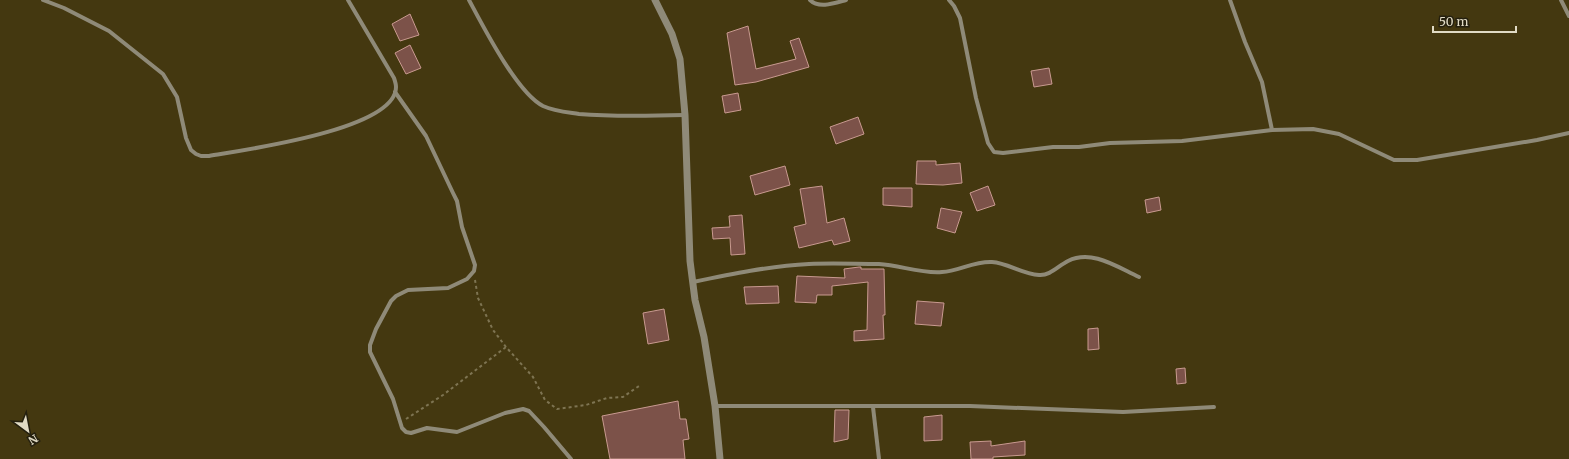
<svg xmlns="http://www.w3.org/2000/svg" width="1569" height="459" viewBox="0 0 1569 459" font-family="Merriweather,serif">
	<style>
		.building { fill: #7c5249; stroke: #c99a90 }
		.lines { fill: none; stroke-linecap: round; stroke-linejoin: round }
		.path { stroke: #7e7452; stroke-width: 2; stroke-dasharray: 3 3; stroke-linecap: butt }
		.minor { stroke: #8f8a78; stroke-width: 4 }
		.tertiary { stroke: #8f8a78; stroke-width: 7 }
	</style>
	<rect width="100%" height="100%" fill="#443810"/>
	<!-- building -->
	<g class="building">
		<path d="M410 14 419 35 400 41 392 24Z"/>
		<path d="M748 26 756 69 796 59 790 41 799 38 809 67 756 82 735 85 727 33Z"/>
		<path d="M410 45 421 68 406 74 395 53Z"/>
		<path d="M1049 68 1052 84 1034 87 1031 71Z"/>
		<path d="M738 93 741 110 725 113 722 96Z"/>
		<path d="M858 117 864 134 836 144 830 127Z"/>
		<path d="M917 161H936V165L960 163 962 183 943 185 916 184Z"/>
		<path d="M785 166 790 185 755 195 750 176Z"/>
		<path d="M822 186 827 223 844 218 850 241 834 245 832 240 799 248 794 227 806 224 800 189Z"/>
		<path d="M988 186 995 205 977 211 970 193Z"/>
		<path d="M883 188H912V207L883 205Z"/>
		<path d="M1159 197 1161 210 1147 213 1145 200Z"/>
		<path d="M941 208 962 212 955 233 937 228Z"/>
		<path d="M742 215 745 254 731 255 730 238 713 239 712 228 730 227 729 216Z"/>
		<path d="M859 267H861V269H884L885 315H883L884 339 854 341V331L867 330 868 282 832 286V295H817L816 303 795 302 797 276 845 278 844 269Z"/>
		<path d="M778 286 779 303 746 304 744 287Z"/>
		<path d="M917 301 944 303 941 326 915 324Z"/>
		<path d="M664 309 669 340 648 344 643 313Z"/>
		<path d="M1098 328 1099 349 1088 350V329Z"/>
		<path d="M1185 368 1186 383 1177 384 1176 369Z"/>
		<path d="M678 401 680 419H686L689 439 683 440 685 459H610L602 416Z"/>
		<path d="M835 410H849L848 439 834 442Z"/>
		<path d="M942 415V440L924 441V417Z"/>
		<path d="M991 441V446L1025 441V455L993 457V459H971L970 442Z"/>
	</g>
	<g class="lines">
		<!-- path -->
		<g class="path">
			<path d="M475 280 478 298 493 330 506 347 533 377 545 400 557 409 586 405 607 398 623 397 639 386"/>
			<path d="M406 419 443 395 506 347"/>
		</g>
		<!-- minor -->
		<g class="minor">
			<path d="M43 0 64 8 109 31 163 74 177 97 186 138 191 150 196 154 201 156H209C243 150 396 130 396 87 396 84 395 81 394 78L348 0"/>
			<path d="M469 0C483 26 517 93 543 106 554 111 566 112 579 114 614 117 649 116 685 115"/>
			<path d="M810 0C819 9 835 3 846 0"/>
			<path d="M949 0 954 6 960 18 976 98 988 143 994 152 1003 153 1053 147H1079L1110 143 1182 141 1272 130 1313 129 1339 134 1394 160H1417L1537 140 1569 133"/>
			<path d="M1230 0 1245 42 1262 82 1272 130"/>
			<path d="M1561 0 1569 16"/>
			<path d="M395 92 426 136 453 193 457 201 462 227 475 265 474 271 467 279 448 288 408 290 396 296 391 301 376 329 370 345V352L393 399 402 428 406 432 411 433 427 428 457 432 505 413 523 409 529 411 544 427 571 459"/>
			<path d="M693 282C731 274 770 266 809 264 832 263 856 264 879 264 900 265 921 274 942 272 959 271 974 261 992 262 1008 263 1022 274 1039 275 1050 276 1058 266 1068 261 1092 249 1117 267 1139 277"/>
			<path d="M715 406H970L1123 412 1214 407"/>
			<path d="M873 407 879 459"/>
		</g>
		<!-- tertiary -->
		<path class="tertiary" d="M655 0 672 34 680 59 685 115 690 261 695 300 704 337 715 406 720 459"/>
	</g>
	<!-- north arrow -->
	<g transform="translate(28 431) rotate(148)" stroke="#25200f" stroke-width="3" paint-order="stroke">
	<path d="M0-3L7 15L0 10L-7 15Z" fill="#e1dbc5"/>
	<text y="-6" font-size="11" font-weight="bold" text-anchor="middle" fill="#e1dbc5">N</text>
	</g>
	<!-- scale -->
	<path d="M1433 26v6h83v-6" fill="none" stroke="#e1dbc5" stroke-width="2"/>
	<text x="1439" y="26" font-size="12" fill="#e1dbc5" stroke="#25200f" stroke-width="3" paint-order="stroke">50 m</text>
</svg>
